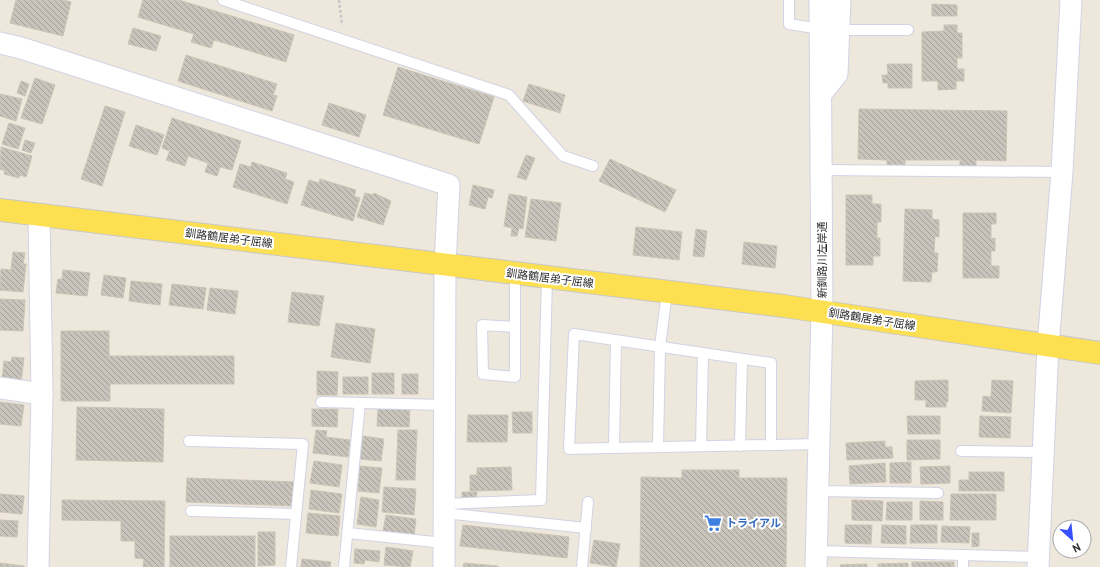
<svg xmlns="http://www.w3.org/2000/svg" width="1100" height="567" viewBox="0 0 1100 567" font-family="'PT Sans','Noto Sans JP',sans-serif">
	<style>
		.building { fill: url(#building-back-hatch); stroke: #cac4b5 }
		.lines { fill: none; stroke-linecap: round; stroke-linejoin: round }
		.lane-casing { stroke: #d1d3e5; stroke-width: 12 }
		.street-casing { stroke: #d1d3e5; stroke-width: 23 }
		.primary-casing { stroke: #c8c8c8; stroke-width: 24 }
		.path { stroke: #c8c8c8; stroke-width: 2.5; stroke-dasharray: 3 2; stroke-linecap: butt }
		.lane { stroke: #fff; stroke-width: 10 }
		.street { stroke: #fff; stroke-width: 21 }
		.primary { stroke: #fde052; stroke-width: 22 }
		.labels { text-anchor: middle; stroke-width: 4; stroke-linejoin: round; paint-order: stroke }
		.street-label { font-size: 11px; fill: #2b2b2b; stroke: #fff }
		.shop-label { font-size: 11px; font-weight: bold; fill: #366cbe; stroke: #fff; text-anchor: start }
	</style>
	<defs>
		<pattern id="building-back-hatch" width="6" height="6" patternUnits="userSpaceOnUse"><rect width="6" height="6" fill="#c9c4bb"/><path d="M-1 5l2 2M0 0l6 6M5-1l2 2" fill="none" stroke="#a39f98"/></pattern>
	</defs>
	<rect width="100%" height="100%" fill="#eee7dc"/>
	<!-- building -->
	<g class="building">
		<path d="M16 0H63L71 2 63 36 10 23Z"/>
		<path d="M143 0H179L294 35 286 62 214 40 211 48 191 42 194 34 138 17Z"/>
		<path d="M932 4 957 5V16H932Z"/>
		<path d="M944 25H957V33H962V58H957V69H964V81H956V89L938 90V81H922V32L944 31Z"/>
		<path d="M133 28 161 36 156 51 128 44Z"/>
		<path d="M186 55 277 84 273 95 277 96 272 111 178 81Z"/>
		<path d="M887 64H912V88H888V83H883L882 75H888Z"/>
		<path d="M398 67 494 97 479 144 383 115Z"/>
		<path d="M35 78 55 85 42 124 21 118Z"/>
		<path d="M21 81 29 84 25 96 17 93Z"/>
		<path d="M529 84 565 95 560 113 523 101Z"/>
		<path d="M0 94 22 99 16 121 0 116Z"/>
		<path d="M329 103 366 115 359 137 322 125Z"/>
		<path d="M105 106 125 112 102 186 81 179Z"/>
		<path d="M859 109 1007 111 1006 161 976 160V169L960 168V160H905V166H887V160L858 159Z"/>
		<path d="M172 118 241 141 232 170 220 167 217 176 205 172 208 163 188 156 185 166 166 160 170 151 162 148Z"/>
		<path d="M9 123 25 128 18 149 2 144Z"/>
		<path d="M136 125 164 135 157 155 129 146Z"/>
		<path d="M25 140 35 143 31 153 22 150Z"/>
		<path d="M1 147 32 156 26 177 20 175 19 178 4 174 5 171 0 169Z"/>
		<path d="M526 155 535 158 526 180 517 177Z"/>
		<path d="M610 159 676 190 665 212 599 181Z"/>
		<path d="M252 162 287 173 285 179 294 182 287 204 233 187 240 164 251 167Z"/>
		<path d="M320 179 356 190 354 196 360 198 353 221 301 205 309 180 319 183Z"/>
		<path d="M473 185 494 190 492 198 488 197 485 209 469 205Z"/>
		<path d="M365 193 373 195 374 193 391 201 383 225 357 217Z"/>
		<path d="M509 194 527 197 523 229 519 228 517 236H511L512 228 504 226Z"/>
		<path d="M846 195H872V204H881V222H877V238H880V256H873V265H846Z"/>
		<path d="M531 199 561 203 556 241 525 237Z"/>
		<path d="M905 209 932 210V219L939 220V237L935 236 934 253H938L937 272H932L931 282 903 281Z"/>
		<path d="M963 213H996V224H991V239L995 238V251H991V266H999V278H963Z"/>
		<path d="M636 227 682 232 679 260 633 255Z"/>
		<path d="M696 229 707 231 704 257 693 256Z"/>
		<path d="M744 242 777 246 775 268 742 264Z"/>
		<path d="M13 252 25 253 23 264H26L23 292 0 290 1 269 11 270Z"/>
		<path d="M63 270 90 273 87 296 56 293 58 279H62Z"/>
		<path d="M104 275 126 278 123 298 101 295Z"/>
		<path d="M131 281 162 284 160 305 129 301Z"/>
		<path d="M172 284 206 288 203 309 169 305Z"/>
		<path d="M210 288 238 291 235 314 207 310Z"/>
		<path d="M292 292 324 296 319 326 288 322Z"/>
		<path d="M0 299 25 300 23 331 0 330Z"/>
		<path d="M336 323 375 329 370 363 331 357Z"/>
		<path d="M61 331H109V356H234V384H110V401H61Z"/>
		<path d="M12 357 24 358 21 383 2 381 4 361 11 362Z"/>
		<path d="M317 371 338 372 337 395H317Z"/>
		<rect x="372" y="373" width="22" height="21"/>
		<rect x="402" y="374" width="16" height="20"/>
		<rect x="343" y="377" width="25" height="17"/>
		<path d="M948 380V402H946V407H926V400H915V381Z"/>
		<path d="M992 380 1013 381 1011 413 982 411 983 396 991 397Z"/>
		<path d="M0 402 24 405 21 426 0 424Z"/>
		<path d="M77 407 164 409 163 462 76 460Z"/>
		<path d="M378 407 410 409 409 427 377 426Z"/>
		<path d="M312 409H338L337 427 312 426Z"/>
		<path d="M512 412H532V433H513Z"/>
		<path d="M468 415H508L507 442H467Z"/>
		<path d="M907 416H940V434H908Z"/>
		<path d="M980 416 1011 417 1010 438 979 437Z"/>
		<path d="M316 430 327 431 326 437 350 440 348 457 313 453Z"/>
		<path d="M398 430H417L415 480H396Z"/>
		<path d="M363 436 384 439 381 461 360 459Z"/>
		<path d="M907 440H940V459L907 460Z"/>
		<path d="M885 441V447H892L893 458 847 460 846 443Z"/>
		<path d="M314 461 342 465 339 487 310 483Z"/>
		<path d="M911 462V483H890V463Z"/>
		<path d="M885 463 886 482 850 484 849 466Z"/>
		<path d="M360 466 382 468 379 493 358 491Z"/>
		<path d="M950 466V483L921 484 920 467Z"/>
		<path d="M511 467 512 490 470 491V475H477V468Z"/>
		<path d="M682 470H739V478H787L786 567H640L641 477 682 478Z"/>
		<path d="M969 472H1004V491H959V480H969Z"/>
		<path d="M187 478 295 482 294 506 186 502Z"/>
		<path d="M384 487 416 489 414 515 382 512Z"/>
		<path d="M311 490 342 494 339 513 309 509Z"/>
		<path d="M462 492H477L476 498H462Z"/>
		<path d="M0 494 24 496 22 514 0 512Z"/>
		<path d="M951 494H996V520H950Z"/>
		<path d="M361 497 379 500 376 527 357 524Z"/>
		<path d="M62 500 165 501 164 567H143L144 559 135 558V541H121V521L62 520Z"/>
		<path d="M852 500 883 501 882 521 852 520Z"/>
		<path d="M920 501 943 502V520H920Z"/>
		<path d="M887 502H912V520H886Z"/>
		<path d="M308 513 340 516 338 536 306 533Z"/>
		<path d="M386 515 416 519 414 536 383 531Z"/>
		<path d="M0 520 18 521 17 537 0 536Z"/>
		<path d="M463 525 569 537 567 558 460 546Z"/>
		<path d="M845 525H872L871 544 845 543Z"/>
		<path d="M882 525 906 526V544L881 543Z"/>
		<path d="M911 525H937V543H910Z"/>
		<path d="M942 526 970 527 969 543 941 542Z"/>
		<path d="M258 532H275V565L258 566Z"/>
		<path d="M972 533H979V546L972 547Z"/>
		<rect x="170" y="536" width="85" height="31"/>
		<path d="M594 540 620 544 616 567 590 563Z"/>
		<path d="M386 547 413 551 410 567 384 565Z"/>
		<path d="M355 549 380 551 379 562 365 560 364 564 354 563Z"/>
		<path d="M302 559 331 562 330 567H301Z"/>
		<rect x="912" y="562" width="42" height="5"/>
		<path d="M0 563 24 566V567H0Z"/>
		<path d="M464 563 498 566V567H463Z"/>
		<path d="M908 563V567H878V564Z"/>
		<path d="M867 564V567H841L840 565Z"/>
	</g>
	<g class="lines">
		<!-- lane casing -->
		<g class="lane-casing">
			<g id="lane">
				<path d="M223 0 509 95 563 156 593 166"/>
				<path d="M789 0V24L820 29"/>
				<path d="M840 30H908"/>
				<path d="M822 170 1062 172"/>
				<path d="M515 274V377L483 374 482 325 515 327"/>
				<path d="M321 402 445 405"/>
				<path d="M189 441 303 444 291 567"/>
				<path d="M771 445V363L574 334 569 449C652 447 735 446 819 444"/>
				<path d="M701 446 703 353"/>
				<path d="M740 446 742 359"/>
				<path d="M658 447 660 347 667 292"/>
				<path d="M614 448 616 340"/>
				<path d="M961 451 1044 452"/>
				<path d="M818 491 938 493"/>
				<path d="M444 504 541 500 547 278"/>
				<path d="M191 511 296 514"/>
				<path d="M444 513 586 528"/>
				<path d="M348 533 444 543"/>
				<path d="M816 551 1039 557"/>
				<path d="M344 567 360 403"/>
				<path d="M582 567 588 502"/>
				<path d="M963 567V555"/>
			</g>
		</g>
		<!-- street casing -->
		<g class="street-casing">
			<g id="street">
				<path d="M0 43 21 48 449 185 445 265 444 567"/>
				<path d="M821 94 837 74 840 0"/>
				<path d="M0 388 42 394"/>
				<path d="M38 567 42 394 39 215"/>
				<path d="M816 567 822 311 820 0"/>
				<path d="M1038 567 1048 346 1062 172 1071 0"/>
			</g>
		</g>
		<!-- primary casing -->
		<g class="primary-casing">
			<path id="primary" d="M0 210 784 306 1100 353"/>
		</g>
		<!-- path -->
		<path class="path" d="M339 0 342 25"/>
		<!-- lane -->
		<use href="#lane" class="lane"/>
		<!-- street -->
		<use href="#street" class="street"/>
		<!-- primary -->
		<use href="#primary" class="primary"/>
	</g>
	<!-- icons -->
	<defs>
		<g id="supermarket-bare" transform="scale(1.38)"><path d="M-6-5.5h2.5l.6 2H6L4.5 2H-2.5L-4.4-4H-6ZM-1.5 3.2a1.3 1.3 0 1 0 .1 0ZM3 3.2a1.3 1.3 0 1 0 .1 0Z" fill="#3f7fe0" stroke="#fff" stroke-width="2.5" paint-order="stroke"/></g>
	</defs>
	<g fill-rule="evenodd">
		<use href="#supermarket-bare" x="713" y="523"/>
	</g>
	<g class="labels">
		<!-- street labels -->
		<g class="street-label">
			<text transform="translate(229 238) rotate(7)" y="4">釧路鶴居弟子屈線</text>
			<text transform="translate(822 260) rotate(-90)" y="4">新釧路川左岸通</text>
			<text transform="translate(550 278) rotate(7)" y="4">釧路鶴居弟子屈線</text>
			<text transform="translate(872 319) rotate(9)" y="4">釧路鶴居弟子屈線</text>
		</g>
		<!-- shop labels -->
		<g class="shop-label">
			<text x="726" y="527">トライアル</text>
		</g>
	</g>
	<!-- north arrow -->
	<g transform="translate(1072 539) rotate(153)"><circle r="19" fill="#ffffff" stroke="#aaaaaa"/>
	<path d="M0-3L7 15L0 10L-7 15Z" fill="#384fff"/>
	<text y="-6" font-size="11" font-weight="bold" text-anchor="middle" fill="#2b2b2b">N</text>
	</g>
</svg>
